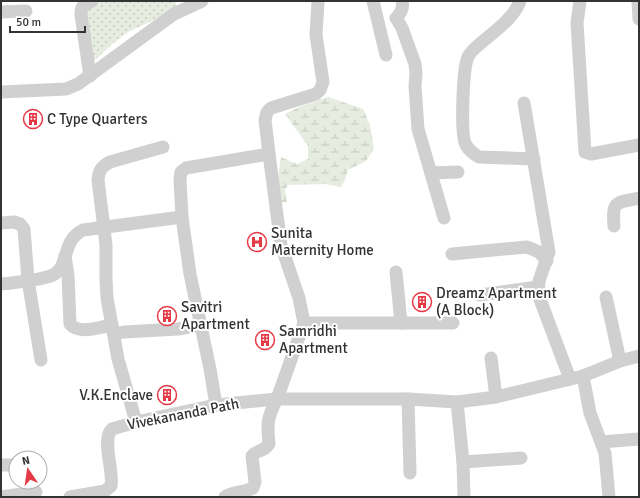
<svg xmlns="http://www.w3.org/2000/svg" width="640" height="498" viewBox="0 0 640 498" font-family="Signika,sans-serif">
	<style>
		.wetland { fill: url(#wetland-marsh) }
		.park { fill: url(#park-dots) }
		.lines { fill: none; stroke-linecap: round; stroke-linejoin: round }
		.minor { stroke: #d0d0d0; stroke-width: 13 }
		.labels { text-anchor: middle; stroke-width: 4; stroke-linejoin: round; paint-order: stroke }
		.poi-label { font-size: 15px; fill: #333; stroke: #fff; text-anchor: start }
		.street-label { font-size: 15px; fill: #333; stroke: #fff }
	</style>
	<defs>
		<pattern id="wetland-marsh" width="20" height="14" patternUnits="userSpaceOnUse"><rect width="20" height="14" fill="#e6ecdf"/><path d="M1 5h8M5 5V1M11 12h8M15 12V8" fill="none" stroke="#c6cbc0"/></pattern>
		<pattern id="park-dots" width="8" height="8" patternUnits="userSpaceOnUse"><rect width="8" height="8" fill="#e6ecdf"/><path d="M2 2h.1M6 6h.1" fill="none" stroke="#c6cbc0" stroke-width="1.8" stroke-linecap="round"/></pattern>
	</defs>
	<rect width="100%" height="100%" fill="#fff"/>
	<!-- wetland -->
	<path class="wetland" d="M328 97 363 109 370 125 374 149 366 161 348 170 345 180 341 187 325 184 289 185 285 189 287 202 274 203 281 157 297 164 308 159V146L285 114 299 107Z"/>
	<!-- park -->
	<path class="park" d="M103 1H175L177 6 156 19 128 32 112 44 90 65 83 13 94 4Z"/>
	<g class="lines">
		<!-- minor -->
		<g class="minor">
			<path d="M373 1 386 55"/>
			<path d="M402 1C404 8 401 13 396 18L402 28 415 64 416 73 415 86 418 129 444 218"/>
			<path d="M520 1C514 18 494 32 481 43 476 47 470 52 468 57 463 67 460 135 466 145 469 151 474 154 479 157L534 159"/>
			<path d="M580 1 577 23 585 152 591 154 639 145"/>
			<path d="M638 1 639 19"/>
			<path d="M1 12 26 11"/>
			<path d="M90 76 81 15C81 4 84 6 92 1"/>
			<path d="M1 92 66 89 78 84 174 14 202 1"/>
			<path d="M524 103 549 252 539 281 538 294 570 379"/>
			<path d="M269 154 265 120 267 112 271 108 316 94 320 90 323 82 316 35 318 1"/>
			<path d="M431 173 458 172"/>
			<path d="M1 223 14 222 20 224 24 229 28 280 41 360"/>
			<path d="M614 226C612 200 616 203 639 198"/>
			<path d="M452 254 527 247 539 252 547 261"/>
			<path d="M65 256 68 275 70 324C79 335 99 327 112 325"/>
			<path d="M396 272 401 323"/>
			<path d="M1 284C16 282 39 281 53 275 70 266 61 241 83 230L182 217 190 274 210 369 216 405"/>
			<path d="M480 295 538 287"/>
			<path d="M606 297 620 361"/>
			<path d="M304 323H453"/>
			<path d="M114 334 124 332 178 329 200 325"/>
			<path d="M491 358 496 397"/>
			<path d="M583 376 590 413 605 453 609 497"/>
			<path d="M408 399 410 473"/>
			<path d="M457 402 463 462 464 497"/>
			<path d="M136 422 118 359 107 298 106 279V245L98 180C99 170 101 167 110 162L163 147"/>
			<path d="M601 442 639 439"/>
			<path d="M463 462 521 458"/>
			<path d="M1 465H16"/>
			<path d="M1 497 36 492"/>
			<path d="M70 497 105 491 111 486C114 471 101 439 112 429L136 422 216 405 277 399 304 323 299 298 281 245 269 154 186 168 181 172 180 180 182 217"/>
			<path d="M225 497C232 491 244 493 253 488L255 482 252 456C256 450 264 452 269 444 267 423 267 418 277 399H408L457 402 496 397 583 376 620 361 639 356"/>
		</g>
	</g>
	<!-- icons -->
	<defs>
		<g id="building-ring" transform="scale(1)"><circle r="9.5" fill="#fff" stroke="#e63946" stroke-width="1.5"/><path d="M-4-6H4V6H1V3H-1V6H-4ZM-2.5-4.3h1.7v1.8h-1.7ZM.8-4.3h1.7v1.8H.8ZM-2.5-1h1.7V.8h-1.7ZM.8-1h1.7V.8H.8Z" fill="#e63946"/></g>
		<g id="hospital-ring" transform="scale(1)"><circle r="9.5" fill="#fff" stroke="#e63946" stroke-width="1.5"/><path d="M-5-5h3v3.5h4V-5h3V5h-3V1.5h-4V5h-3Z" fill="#e63946"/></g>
	</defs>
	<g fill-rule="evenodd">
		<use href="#building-ring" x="33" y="119"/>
		<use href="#hospital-ring" x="257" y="242"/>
		<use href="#building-ring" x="422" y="302"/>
		<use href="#building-ring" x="167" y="316"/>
		<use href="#building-ring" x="265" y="340"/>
		<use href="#building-ring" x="167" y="395"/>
	</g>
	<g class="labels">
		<!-- poi labels -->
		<g class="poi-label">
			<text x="47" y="124">C Type Quarters</text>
			<text x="271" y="238">Sunita<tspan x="271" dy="17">Maternity Home</tspan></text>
			<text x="436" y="298">Dreamz Apartment<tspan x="436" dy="17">(A Block)</tspan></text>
			<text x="181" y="312">Savitri<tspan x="181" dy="17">Apartment</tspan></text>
			<text x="279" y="336">Samridhi<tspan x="279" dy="17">Apartment</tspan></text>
			<text x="153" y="400" text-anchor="end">V.K.Enclave</text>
		</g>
		<!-- street labels -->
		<g class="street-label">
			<text transform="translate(183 414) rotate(-11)" y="5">Vivekananda Path</text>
		</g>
	</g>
	<!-- border -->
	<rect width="640" height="498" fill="none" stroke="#333333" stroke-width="4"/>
	<!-- north arrow -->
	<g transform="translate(28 470) rotate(347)"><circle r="19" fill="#ffffff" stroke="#adadad"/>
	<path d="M0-3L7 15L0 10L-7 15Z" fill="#e63946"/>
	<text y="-6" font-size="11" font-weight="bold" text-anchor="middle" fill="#333333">N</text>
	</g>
	<!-- scale -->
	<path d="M10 26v6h75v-6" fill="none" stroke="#333333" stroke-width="2"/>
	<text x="16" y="26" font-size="12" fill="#333333" stroke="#ffffff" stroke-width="3" paint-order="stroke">50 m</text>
</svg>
